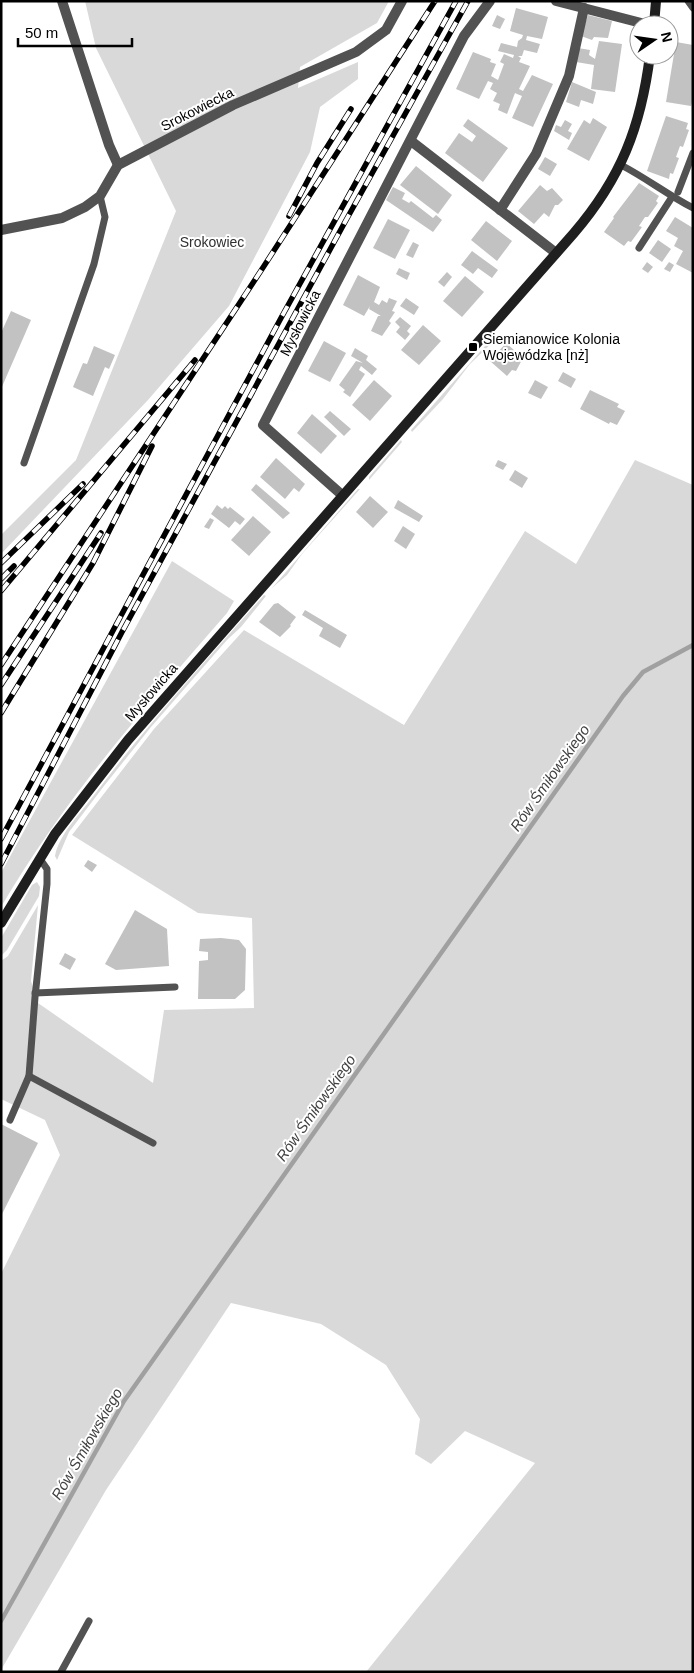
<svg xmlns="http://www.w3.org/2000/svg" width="694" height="1673" viewBox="0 0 694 1673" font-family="Arial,sans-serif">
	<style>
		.green { fill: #d9d9d9 }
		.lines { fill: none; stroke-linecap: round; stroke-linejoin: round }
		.stream { stroke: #a0a0a0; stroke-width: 4.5 }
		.building { fill: #c2c2c2 }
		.lane { stroke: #525252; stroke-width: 7 }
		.street { stroke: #525252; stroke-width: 10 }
		.secondary { stroke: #1f1f1f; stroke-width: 10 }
		.rail-casing { stroke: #000; stroke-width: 5.5 }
		.rail { stroke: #fff; stroke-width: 4; stroke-dasharray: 11; stroke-linecap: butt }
		.poi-dot { fill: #000; stroke: #fff; stroke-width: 2 }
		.labels { text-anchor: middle; stroke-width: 4; stroke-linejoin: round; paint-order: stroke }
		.street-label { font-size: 14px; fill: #000; stroke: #fff }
		.park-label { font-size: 14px; fill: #303030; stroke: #fff }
		.poi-label { font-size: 14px; fill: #000; stroke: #fff; text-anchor: start }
		.water-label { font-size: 15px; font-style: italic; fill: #414141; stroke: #fff }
	</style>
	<rect width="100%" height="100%" fill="#fff"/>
	<!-- green -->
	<g class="green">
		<path d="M85 1H389L377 23 300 67 298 88 358 62V79L320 107 310 152 229 306 148 400 1 554V535L76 460 176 211 96 48Z"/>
		<path d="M493 337H498L470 364 443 399 412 432 411 430Z"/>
		<path d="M401 440 402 442 369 480V477Z"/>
		<path d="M635 460 693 485V1672H366L535 1463 465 1431 431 1464 415 1454 420 1419 386 1365 321 1324 231 1303 106 1490 1 1670V1274L60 1155 45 1120 1 1099V961L8 956 38 905 31 981 38 1003 153 1083 164 1010 254 1008 252 918 198 913 72 835 154 729 244 630 404 725 525 531 576 564Z"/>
		<path d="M358 489H360L302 554 287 575 272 588Z"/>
		<path d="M172 561 234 601 227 613C145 707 64 799 1 907V873Z"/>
		<path d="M264 595 266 596 241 627 227 640 151 727 104 786 69 832 57 860 55 856C59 835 78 816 91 799 144 728 205 662 264 595Z"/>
		<path d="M37 882 40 887 39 896 7 950 1 956V938L32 885Z"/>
	</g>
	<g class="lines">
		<!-- stream -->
		<path class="stream" d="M1 1621 124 1401 623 696 643 672 693 645"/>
	</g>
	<!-- building -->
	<g class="building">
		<path d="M516 8 548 17 542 39 527 36 526 40 540 44 537 53 524 50 522 56H518L521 58 519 62 530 66 519 89 523 91 532 75 553 84 533 127 512 118 522 96 517 94 515 93 507 114 498 110 500 104 493 101 497 93 490 89 493 83 488 81 479 99 456 89 473 52 491 59 490 62 496 64 491 76 498 80 504 64 500 62 504 54 513 58 514 55 498 51 501 43 517 47 518 41 522 38 523 35 510 31Z"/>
		<path d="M497 15 505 19 500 29 492 26Z"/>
		<path d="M588 15 612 21 608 38 594 37 592 40 581 36Z"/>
		<path d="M599 41 622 44 615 92 591 89 594 65 576 62 578 48 590 50 589 55 595 59Z"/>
		<path d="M676 42 693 45V99L691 106 666 102Z"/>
		<path d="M572 82 596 92 593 104 581 100 579 107 566 102Z"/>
		<path d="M666 116 688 123 686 129 689 130 683 147 680 146 676 157 679 158 673 174 670 173 669 179 647 171Z"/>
		<path d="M593 118 607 127 589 161 567 149 584 120 590 124Z"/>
		<path d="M468 119 508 148 483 182 445 153 459 133 472 142 476 136 463 126Z"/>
		<path d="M565 120 572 124 568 131 572 133 569 140 554 131 556 125 561 127Z"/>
		<path d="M545 157 557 164 550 176 538 169Z"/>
		<path d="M416 166 452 195 438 214 400 185Z"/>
		<path d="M639 183 659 196 656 201 658 203 648 217H645L639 226 642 227 631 242 628 241 624 246 604 232 614 218 613 217Z"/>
		<path d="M540 185 547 191 552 188 563 200 558 205H555L549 217 544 213 534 224 518 211Z"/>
		<path d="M393 187 405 193 402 199 409 203 411 201 433 218 436 215 442 220 433 232 386 200Z"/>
		<path d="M675 217 693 228V273L676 264 683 251 674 246 678 238 666 231Z"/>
		<path d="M388 219 410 230 395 259 373 248Z"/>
		<path d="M486 221 512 241 497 261 471 240Z"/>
		<path d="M658 240 671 249 662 262 649 253Z"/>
		<path d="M413 242 419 245 413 258 406 255Z"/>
		<path d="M472 251 498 270 492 278 478 268 473 274 461 265Z"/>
		<path d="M647 262 653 267 648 273 642 269Z"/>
		<path d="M669 262 674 265 670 272 664 269Z"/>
		<path d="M399 268 410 273 407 280 396 274Z"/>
		<path d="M447 272 452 277 444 287 438 282Z"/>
		<path d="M358 275 380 287 374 302 379 305 382 300 387 303 389 298 397 301 392 311 395 312 389 321 391 323 382 336 371 331 378 316H381L369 309 370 306 364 316 343 305Z"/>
		<path d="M465 276 484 292 462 317 443 301Z"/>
		<path d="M406 298 419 307 414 315 400 306Z"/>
		<path d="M11 311 31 320 1 389V333Z"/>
		<path d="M400 317 411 326 407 331 410 334 405 340 396 332 400 327 395 322Z"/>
		<path d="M423 325 441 341 419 365 401 350Z"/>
		<path d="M324 341 346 353 330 382 308 371Z"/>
		<path d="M506 343 523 358 516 371 512 370 507 376 490 361Z"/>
		<path d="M94 346 115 355 109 369 105 367 93 396 73 387 83 363 87 364Z"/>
		<path d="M355 348 368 356 366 360 377 369 372 375 361 366 359 370 365 374 350 397 343 392 345 390 339 385 356 361 363 363 351 356Z"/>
		<path d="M563 372 576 379 571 388 558 381Z"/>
		<path d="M374 380 392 396 370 421 352 405Z"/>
		<path d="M535 380 548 387 541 399 528 393Z"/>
		<path d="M590 390 619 404 617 407 625 411 617 425 610 422 609 424 580 409Z"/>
		<path d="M330 411 351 429 344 436 324 417Z"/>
		<path d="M312 414 337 436 321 454 297 433Z"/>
		<path d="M276 458 305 484 299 492 294 488 285 499 260 477Z"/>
		<path d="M498 460 507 464 503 470 495 466Z"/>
		<path d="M515 470 528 478 522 488 509 480Z"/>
		<path d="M256 484 290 513 283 519 251 490Z"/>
		<path d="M370 496 388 512 373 528 356 512Z"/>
		<path d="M398 500 423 516 419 522 394 508Z"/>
		<path d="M217 505 222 509 225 506 228 509 230 507 245 519 240 525 235 521 229 528 211 514Z"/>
		<path d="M253 516 271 532 249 556 231 540Z"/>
		<path d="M210 518 214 520 209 529 204 527Z"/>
		<path d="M403 526 415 534 406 549 394 541Z"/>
		<path d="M278 603 296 617 290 625 291 626 280 637 259 622 274 604Z"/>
		<path d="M305 610 347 635 340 648 319 636 323 628 302 615Z"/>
		<path d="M88 860 97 865 92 872 84 866Z"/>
		<path d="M135 910 167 929 169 966 116 970 105 964Z"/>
		<path d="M221 938 239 940 246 949 245 990 235 999H198L199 961 208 960V952L199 951 200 939Z"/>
		<path d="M65 953 76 959 70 970 59 964Z"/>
		<path d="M1 1124 38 1143 1 1216Z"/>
	</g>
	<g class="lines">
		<!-- lane -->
		<g class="lane">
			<path d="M688 1 693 8"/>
			<path d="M621 165C646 178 668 195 693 208"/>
			<path d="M678 192 693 153"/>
			<path d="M639 248 672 197"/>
			<path d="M24 463 94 264 105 217 100 196"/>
			<path d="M35 993 175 987"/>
			<path d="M29 1076 153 1143"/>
			<path d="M10 1120 29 1076 35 997 47 884V869L40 859"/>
			<path d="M61 1672 89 1621"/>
		</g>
		<!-- street -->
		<g class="street">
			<path d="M62 1 109 145 118 165"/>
			<path d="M556 1 649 25"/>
			<path d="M411 141 556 253"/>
			<path d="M500 210 536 154 569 76 584 8"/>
			<path d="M1 230 62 218 85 207 100 196 118 165 233 105 356 52 386 30 402 1"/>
			<path d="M342 495 263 425 464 36 490 1"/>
		</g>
		<!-- secondary -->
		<g class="secondary">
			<path d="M654 25 656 1"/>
			<path d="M1 923 55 834 128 740 574 233C621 178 641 127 650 55"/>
		</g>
		<!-- rail casing -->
		<g class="rail-casing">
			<g id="rail">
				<path d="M289 216 317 163 351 109"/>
				<path d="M1 563 83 484"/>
				<path d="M1 579 14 566"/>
				<path d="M1 591 195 360"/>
				<path d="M1 665 264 266 435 1"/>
				<path d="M1 685 101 533"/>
				<path d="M1 713 93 563 152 446"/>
				<path d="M1 839 281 318 456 1"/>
				<path d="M1 864 122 632 345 222 468 1"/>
			</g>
		</g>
		<!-- rail -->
		<use href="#rail" class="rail"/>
	</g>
	<!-- markers -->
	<rect class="poi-dot" x="468" y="342" width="10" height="10" rx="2.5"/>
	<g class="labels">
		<!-- street labels -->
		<g class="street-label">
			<text transform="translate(197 109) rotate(-27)" y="5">Srokowiecka</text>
			<text transform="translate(300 323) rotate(-63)" y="5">Mysłowicka</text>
			<text transform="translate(151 692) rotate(-49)" y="5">Mysłowicka</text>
		</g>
		<!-- park labels -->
		<g class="park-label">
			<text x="212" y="247">Srokowiec</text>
		</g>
		<!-- poi labels -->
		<g class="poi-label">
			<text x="483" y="344">Siemianowice Kolonia<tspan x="483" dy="16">Wojewódzka [nż]</tspan></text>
		</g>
		<!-- water labels -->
		<g class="water-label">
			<text transform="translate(550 778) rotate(-55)" y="5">Rów Śmiłowskiego</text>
			<text transform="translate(316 1108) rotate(-55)" y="5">Rów Śmiłowskiego</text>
			<text transform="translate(87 1444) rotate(-60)" y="5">Rów Śmiłowskiego</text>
		</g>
	</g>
	<!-- border -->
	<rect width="694" height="1673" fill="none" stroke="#000000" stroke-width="5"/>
	<!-- north arrow -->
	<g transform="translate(654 40) rotate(77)"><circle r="24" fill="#ffffff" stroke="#999999"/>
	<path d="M0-4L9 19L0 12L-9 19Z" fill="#000000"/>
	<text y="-8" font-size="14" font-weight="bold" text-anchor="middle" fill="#000000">N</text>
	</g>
	<!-- scale -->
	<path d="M18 38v8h114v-8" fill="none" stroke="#000000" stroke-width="2.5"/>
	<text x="25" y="38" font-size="15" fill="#000000" stroke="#ffffff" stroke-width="4" paint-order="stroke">50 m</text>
</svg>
